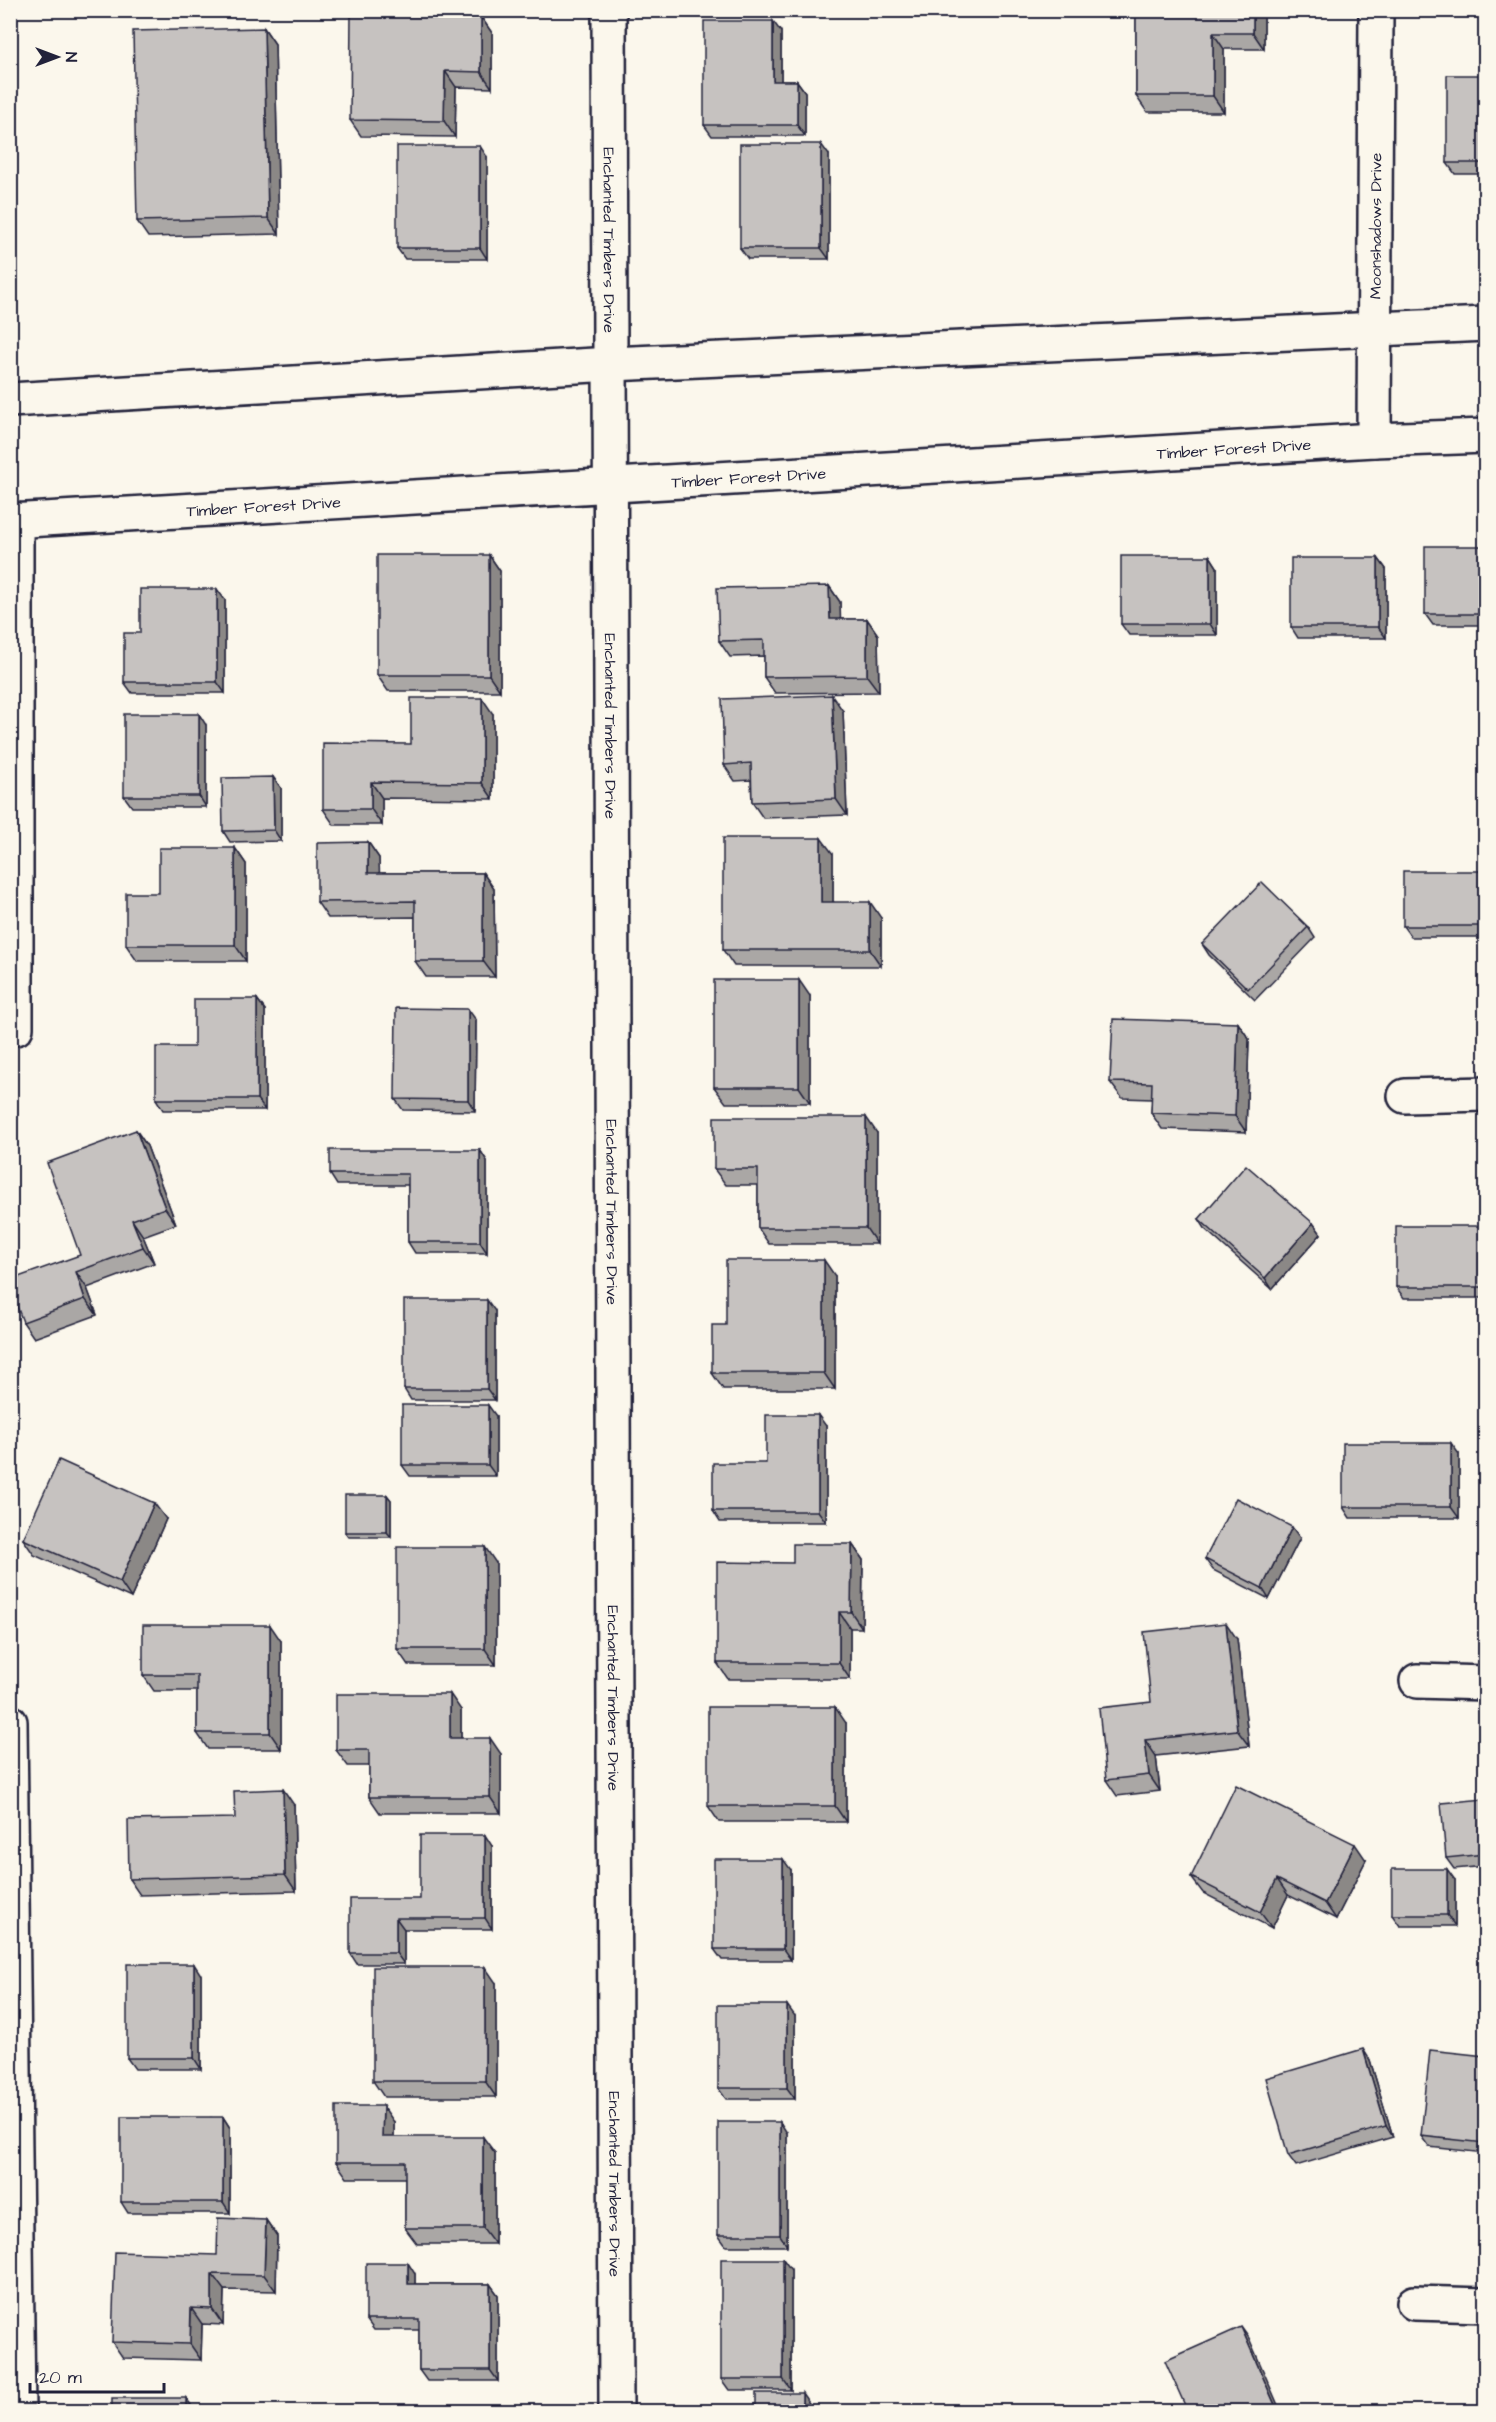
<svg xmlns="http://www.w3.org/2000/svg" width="1496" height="2422" viewBox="0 0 1496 2422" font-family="'Architects Daughter',sans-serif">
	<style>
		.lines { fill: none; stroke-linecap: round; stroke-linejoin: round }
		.street-casing { stroke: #22223b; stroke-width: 38 }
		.secondary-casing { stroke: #22223b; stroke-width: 38 }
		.street { stroke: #fbf7ec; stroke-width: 33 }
		.secondary { stroke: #fbf7ec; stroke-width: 33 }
		.wall { fill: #aaa7a5; stroke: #22223b; stroke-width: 1.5 }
		.shaded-wall { fill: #8b8886; stroke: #22223b; stroke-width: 1.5 }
		.building { fill: #c6c2c0; stroke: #22223b; stroke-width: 1.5 }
		.labels { text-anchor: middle; stroke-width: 5; stroke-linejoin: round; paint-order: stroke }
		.street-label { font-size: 16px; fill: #22223b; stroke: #fbf7ec }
	</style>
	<rect width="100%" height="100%" fill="#fbf7ec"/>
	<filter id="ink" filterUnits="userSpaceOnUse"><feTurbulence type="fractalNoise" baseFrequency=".0167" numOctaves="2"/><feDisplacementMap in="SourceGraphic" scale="12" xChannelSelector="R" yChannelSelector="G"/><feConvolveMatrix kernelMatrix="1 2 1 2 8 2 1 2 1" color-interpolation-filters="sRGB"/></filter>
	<g filter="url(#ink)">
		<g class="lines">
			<!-- street casing -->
			<g class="street-casing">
				<g id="street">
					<path id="s1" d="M609 10 616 2412"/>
					<path id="s2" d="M1374 440 1376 10"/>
					<path d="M16 520V1028"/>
					<path d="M1405 1096 1486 1094"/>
					<path d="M1417 1681 1486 1683"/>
					<path d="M10 1722 18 2412"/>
					<path d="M1414 2303 1486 2305"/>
				</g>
			</g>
			<!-- secondary casing -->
			<g class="secondary-casing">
				<g id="secondary">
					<path d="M10 400 611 364 1486 324"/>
					<path id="s3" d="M10 521 1374 440 1486 436"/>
				</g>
			</g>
			<!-- street -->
			<use href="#street" class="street"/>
			<!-- secondary -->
			<use href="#secondary" class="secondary"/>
		</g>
		<!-- wall -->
		<g class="wall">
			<path d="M415 10H491V15H418Z"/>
			<path d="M711 10H824L712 11Z"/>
			<path d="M1136 10H1264V49H1224V112H1147L1136 96Z"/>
			<path d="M481 17 492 33V88L456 87 455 137 361 136 350 120Z"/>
			<path d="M264 28 275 44 279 234 148 237 137 221Z"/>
			<path d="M781 32V81H797L805 92V136H712L704 125Z"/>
			<path d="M1485 75V174H1455L1447 163Z"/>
			<path d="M829 155V259H748L740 248Z"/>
			<path d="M487 157V259H405L397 248Z"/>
			<path d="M1485 546V625H1433L1425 614Z"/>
			<path d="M489 555 500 571V691H388L377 675Z"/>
			<path d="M1210 556 1217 567V635H1129L1121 624Z"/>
			<path d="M1378 558 1386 569V638H1298L1291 627Z"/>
			<path d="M829 586 840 602V619H867L878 635 879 692 775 693 764 677V656L730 657 719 641Z"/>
			<path d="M225 600V693H132L124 682 140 633Z"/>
			<path d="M843 711 847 815 763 818 752 802 751 780 735 781 724 765Z"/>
			<path d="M493 714V799L382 798V825H334L323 809 411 744Z"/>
			<path d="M206 725V807H132L124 796Z"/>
			<path d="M273 777 281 788V841L230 842 223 831Z"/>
			<path d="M368 842 379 858V873H483L494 889 495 977H426L415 961V917L328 918 317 902Z"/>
			<path d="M235 848 246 864V961H137L126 945 159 893Z"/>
			<path d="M833 854V902L881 918V966H734L723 950Z"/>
			<path d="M1485 873V937H1411L1403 926Z"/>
			<path d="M1308 927 1315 938 1255 1000 1209 955 1202 944Z"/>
			<path d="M810 996V1103H726L714 1087Z"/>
			<path d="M257 999 265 1010V1110H163L156 1099 194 1047Z"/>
			<path d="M476 1020 475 1111 403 1110 395 1099Z"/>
			<path d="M1238 1023 1249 1039 1246 1132 1162 1129 1151 1113 1152 1099 1122 1098 1110 1082Z"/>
			<path d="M136 1130 147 1146 176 1224 143 1236 154 1263 87 1288 97 1315 34 1338 23 1322 80 1255Z"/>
			<path d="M877 1133V1244H769L758 1228V1185H726L714 1169Z"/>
			<path d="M480 1150 487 1161V1253H415L408 1242V1185H337L330 1174Z"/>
			<path d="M1199 1219 1313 1223 1321 1234 1272 1289 1206 1230Z"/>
			<path d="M1485 1226V1298H1404L1396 1287Z"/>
			<path d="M835 1276V1389H723L712 1373 726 1325Z"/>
			<path d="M495 1311V1400H411L404 1389Z"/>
			<path d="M496 1416V1476H410L402 1465Z"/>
			<path d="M826 1426V1522H720L713 1511 766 1463Z"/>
			<path d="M1459 1454V1518H1350L1343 1507Z"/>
			<path d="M387 1495 391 1500V1537H349L345 1532Z"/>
			<path d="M166 1519 131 1598 34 1555 23 1539Z"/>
			<path d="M1300 1538 1269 1599 1213 1570 1205 1559Z"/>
			<path d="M852 1544 863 1560 862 1628H850V1679H728L717 1663 793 1563Z"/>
			<path d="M496 1563V1665H408L397 1649Z"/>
			<path d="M1237 1639 1249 1746 1156 1756 1160 1791 1117 1796 1106 1780 1151 1702Z"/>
			<path d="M281 1641V1749H208L197 1733V1691H154L143 1675Z"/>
			<path d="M461 1710V1738L501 1754V1813H380L369 1797V1766H348L336 1750Z"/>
			<path d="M846 1723V1822H719L708 1806Z"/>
			<path d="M1485 1800V1866L1454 1869 1446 1858Z"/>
			<path d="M294 1805 296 1891 140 1895 129 1879Z"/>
			<path d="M492 1846V1929H404V1964H357L350 1953Z"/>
			<path d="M1366 1860 1336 1919 1288 1895 1272 1928 1203 1893 1191 1877Z"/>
			<path d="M791 1870V1960H722L714 1949Z"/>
			<path d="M1455 1880V1926H1400L1392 1915Z"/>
			<path d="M201 1975V2069H135L127 2058Z"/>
			<path d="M496 1983V2097H384L373 2081Z"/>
			<path d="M795 2016V2099H726L718 2088Z"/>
			<path d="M1485 2056V2153L1429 2147 1421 2136Z"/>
			<path d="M1370 2060 1393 2137 1296 2166 1288 2155Z"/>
			<path d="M223 2117 230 2128V2213H128L121 2202Z"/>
			<path d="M394 2122V2137L495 2153V2244H417L405 2228V2178H347L336 2162Z"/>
			<path d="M787 2133V2246H726L718 2235Z"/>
			<path d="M266 2220 277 2236 276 2291 224 2290 223 2325 202 2324 201 2360 123 2358 112 2342 217 2255Z"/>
			<path d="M791 2270V2390H729L721 2379Z"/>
			<path d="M415 2274V2284H490L498 2295V2381H427L419 2370V2330H374L366 2319Z"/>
		</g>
		<!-- shaded-wall -->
		<g class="shaded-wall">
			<path d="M1253 10H1264V49L1253 33Z"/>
			<path d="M481 17 492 33V88L481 72Z"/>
			<path d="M773 21 781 32V92L773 81Z"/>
			<path d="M264 28 275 44 279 234 268 218Z"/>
			<path d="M1213 33 1224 49V112L1213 96Z"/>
			<path d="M445 71 456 87 455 137 444 121Z"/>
			<path d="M797 81 805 92V136L797 125Z"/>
			<path d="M821 144 829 155V259L821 248Z"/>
			<path d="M480 146 487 157V259L480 248Z"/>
			<path d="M489 555 500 571V691L489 675Z"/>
			<path d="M1210 556 1217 567V635L1210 624Z"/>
			<path d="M1378 558 1386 569V638L1378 627Z"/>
			<path d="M829 586 840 602 841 635 830 619Z"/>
			<path d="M217 589 225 600V693L217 682Z"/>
			<path d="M867 619 878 635 879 692 867 676Z"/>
			<path d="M832 695 843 711 847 815 836 799Z"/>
			<path d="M482 698 493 714V799L482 783Z"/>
			<path d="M199 714 206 725V807L199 796Z"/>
			<path d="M273 777 281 788V841L274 830Z"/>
			<path d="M371 782 382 798V825L371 809Z"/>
			<path d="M821 838 833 854V918L821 902Z"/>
			<path d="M368 842 379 858 380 889 368 873Z"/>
			<path d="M235 848 246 864V961L235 945Z"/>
			<path d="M1484 871 1485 873V929L1484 926Z"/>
			<path d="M483 873 494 889 495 977 483 961Z"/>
			<path d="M870 902 881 918V966L870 950Z"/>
			<path d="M799 980 810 996V1103L799 1087Z"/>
			<path d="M257 999 265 1010V1110L257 1099Z"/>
			<path d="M468 1009 476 1020 475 1111 468 1100Z"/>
			<path d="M1238 1023 1249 1039 1246 1132 1235 1116Z"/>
			<path d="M866 1117 877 1133V1244L866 1228Z"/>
			<path d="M136 1130 147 1146 176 1224 165 1208Z"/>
			<path d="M480 1150 487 1161V1253L480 1242Z"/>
			<path d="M132 1220 143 1236 154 1263 143 1247Z"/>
			<path d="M1313 1223 1321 1234 1272 1289 1265 1278Z"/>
			<path d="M824 1260 835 1276V1389L824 1373Z"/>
			<path d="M76 1272 87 1288 97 1315 85 1299Z"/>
			<path d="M487 1300 495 1311V1400L487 1389Z"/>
			<path d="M488 1405 496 1416V1476L488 1465Z"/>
			<path d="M818 1415 826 1426V1522L818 1511Z"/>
			<path d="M1451 1443 1459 1454V1518L1451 1507Z"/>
			<path d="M387 1495 391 1500V1537L387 1532Z"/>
			<path d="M154 1503 166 1519 131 1598 120 1582Z"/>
			<path d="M1292 1527 1300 1538 1269 1599 1262 1588Z"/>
			<path d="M852 1544 863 1560 862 1628 851 1612Z"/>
			<path d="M485 1547 496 1563V1665L485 1649Z"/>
			<path d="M839 1612 850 1628V1679L839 1663Z"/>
			<path d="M1226 1623 1237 1639 1249 1746 1237 1730Z"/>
			<path d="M270 1625 281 1641V1749L270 1733Z"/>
			<path d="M450 1694 461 1710V1754L450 1738Z"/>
			<path d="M835 1707 846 1723V1822L835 1806Z"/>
			<path d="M490 1738 501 1754V1813L490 1797Z"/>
			<path d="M1145 1740 1156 1756 1160 1791 1149 1775Z"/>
			<path d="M283 1789 294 1805 296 1891 285 1875Z"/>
			<path d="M485 1835 492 1846V1929L485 1918Z"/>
			<path d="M1355 1844 1366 1860 1336 1919 1325 1903Z"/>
			<path d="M783 1859 791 1870V1960L783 1949Z"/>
			<path d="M1447 1869 1455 1880V1926L1447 1915Z"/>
			<path d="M1277 1879 1288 1895 1272 1928 1260 1912Z"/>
			<path d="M396 1918 404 1929V1964L396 1953Z"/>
			<path d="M194 1964 201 1975V2069L194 2058Z"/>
			<path d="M485 1967 496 1983V2097L485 2081Z"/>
			<path d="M787 2005 795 2016V2099L787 2088Z"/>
			<path d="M1363 2049 1370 2060 1393 2137 1386 2126Z"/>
			<path d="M383 2106 394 2122V2153L382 2137Z"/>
			<path d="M223 2117 230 2128V2213L223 2202Z"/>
			<path d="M780 2122 787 2133V2246L780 2235Z"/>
			<path d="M483 2137 495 2153V2244L483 2228Z"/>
			<path d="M266 2220 277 2236 276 2291 264 2275Z"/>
			<path d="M783 2259 791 2270V2390L783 2379Z"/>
			<path d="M408 2263 415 2274V2295L408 2284Z"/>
			<path d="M212 2274 224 2290 223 2325 212 2309Z"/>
			<path d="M490 2284 498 2295V2381L490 2370Z"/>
			<path d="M191 2308 202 2324 201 2360 190 2344Z"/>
			<path d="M1241 2327 1249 2338 1281 2412H1278Z"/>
			<path d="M802 2393 813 2409V2412H802Z"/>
			<path d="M186 2398 194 2409V2412H186Z"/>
		</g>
		<!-- building -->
		<g class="building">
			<path d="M1136 10H1253V33H1213V96H1136Z"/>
			<path d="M351 15 481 17V72L445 71 444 121 350 120Z"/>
			<path d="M704 21H773V81H797V125H704Z"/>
			<path d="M264 28 268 218 137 221 133 31Z"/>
			<rect x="1447" y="75" width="38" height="88"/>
			<rect x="740" y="144" width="81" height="104"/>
			<rect x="397" y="146" width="83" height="102"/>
			<rect x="1425" y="546" width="60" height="68"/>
			<rect x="377" y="555" width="112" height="120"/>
			<rect x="1121" y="556" width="89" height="68"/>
			<rect x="1291" y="558" width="87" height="69"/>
			<path d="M829 586 830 619H867V676L764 677V640L719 641 717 588Z"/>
			<path d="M140 589H217V682H124V633H140Z"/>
			<path d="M832 695 836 799 752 802 751 763 724 765 722 699Z"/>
			<path d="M411 698H482V783L371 782V809H323V743L411 744Z"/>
			<rect x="124" y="714" width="75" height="82"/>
			<path d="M273 777 274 830 223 831 222 778Z"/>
			<path d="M723 838H821V902H870V950H723Z"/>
			<path d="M368 842V873H483V961H415V901L317 902V843Z"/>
			<path d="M159 848H235V945H126V893H159Z"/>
			<rect x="1403" y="871" width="81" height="55"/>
			<path d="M1262 882 1308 927 1248 989 1202 944Z"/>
			<rect x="714" y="980" width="85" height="107"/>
			<path d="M194 999H257V1099H156V1047H194Z"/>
			<path d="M396 1008 468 1009V1100L395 1099Z"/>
			<path d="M1113 1019 1238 1023 1235 1116 1151 1113 1152 1083 1110 1082Z"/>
			<path d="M714 1117H866V1228H758V1169H714Z"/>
			<path d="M136 1130 165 1208 132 1220 143 1247 76 1272 85 1299 23 1322 10 1288V1280L80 1255 47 1163Z"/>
			<path d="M330 1150H480V1242H408V1174H330Z"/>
			<path d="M1246 1165 1313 1223 1265 1278 1199 1219Z"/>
			<rect x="1396" y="1226" width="89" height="61"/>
			<path d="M726 1260H824V1373H712V1325H726Z"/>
			<rect x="404" y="1300" width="83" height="89"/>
			<rect x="402" y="1405" width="86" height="60"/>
			<path d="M766 1415H818V1511H713V1463H766Z"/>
			<rect x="1343" y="1443" width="108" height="64"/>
			<rect x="1484" y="1457" width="1" height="87"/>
			<path d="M59 1460 154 1503 120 1582 23 1539Z"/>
			<rect x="345" y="1495" width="42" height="37"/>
			<path d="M1236 1498 1292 1527 1262 1588 1205 1559Z"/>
			<path d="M793 1544H852L851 1612H839V1663H717V1562L793 1563Z"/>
			<rect x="397" y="1547" width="88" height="102"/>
			<path d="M1226 1623 1237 1730 1145 1740 1149 1775 1106 1780 1099 1708 1151 1702 1144 1632Z"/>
			<path d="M143 1625H270V1733H197V1675H143Z"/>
			<path d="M336 1694H450V1738H490V1797H369V1750H336Z"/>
			<rect x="708" y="1707" width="127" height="99"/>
			<path d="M1236 1785 1355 1844 1325 1903 1277 1879 1260 1912 1191 1877Z"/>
			<path d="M283 1789 285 1875 129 1879 128 1820 235 1818 234 1791Z"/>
			<path d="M1485 1799V1854L1446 1858 1441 1803Z"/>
			<path d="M420 1835H485V1918H396V1953H350V1899H420Z"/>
			<rect x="714" y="1859" width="69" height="90"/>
			<rect x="1392" y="1869" width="55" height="46"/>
			<rect x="127" y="1964" width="67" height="94"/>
			<rect x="373" y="1967" width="112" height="114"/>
			<rect x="718" y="2005" width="69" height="83"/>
			<path d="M1363 2049 1386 2126 1288 2155 1266 2078Z"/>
			<path d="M1430 2050 1485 2056V2143L1421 2136Z"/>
			<path d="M336 2106H383L382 2137H483V2228H405V2162H336Z"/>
			<rect x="121" y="2117" width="102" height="85"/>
			<rect x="718" y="2122" width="62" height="113"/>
			<path d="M218 2218 266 2220 264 2275 212 2274V2309L191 2308 190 2344 112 2342 115 2252 217 2255Z"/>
			<rect x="721" y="2259" width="62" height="120"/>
			<path d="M366 2263H408V2284H490V2370H419V2319H366Z"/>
			<path d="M1241 2327 1278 2412H1188L1165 2361Z"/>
			<rect x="756" y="2393" width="46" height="19"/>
			<rect x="112" y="2398" width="74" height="14"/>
			<path d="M1461 2406 1485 2411V2412H1460Z"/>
		</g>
	</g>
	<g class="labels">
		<!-- street labels -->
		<g class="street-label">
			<text dy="6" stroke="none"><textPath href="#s2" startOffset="214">Moonshadows Drive</textPath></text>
			<text dy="6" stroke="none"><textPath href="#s1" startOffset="230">Enchanted Timbers Drive</textPath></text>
			<text dy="6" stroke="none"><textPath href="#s3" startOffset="1226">Timber Forest Drive</textPath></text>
			<text dy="6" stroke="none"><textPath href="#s3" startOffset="740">Timber Forest Drive</textPath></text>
			<text dy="6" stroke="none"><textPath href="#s3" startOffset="254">Timber Forest Drive</textPath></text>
			<text dy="6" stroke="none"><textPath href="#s1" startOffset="716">Enchanted Timbers Drive</textPath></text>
			<text dy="6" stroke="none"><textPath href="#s1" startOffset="1202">Enchanted Timbers Drive</textPath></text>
			<text dy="6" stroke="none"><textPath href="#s1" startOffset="1688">Enchanted Timbers Drive</textPath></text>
			<text dy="6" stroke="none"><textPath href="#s1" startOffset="2174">Enchanted Timbers Drive</textPath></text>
		</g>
	</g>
	<!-- margin -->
	<rect width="1496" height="2422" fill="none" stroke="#fbf7ec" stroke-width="36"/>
	<rect x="18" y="18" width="1460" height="2386" fill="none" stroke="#22223b" stroke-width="2" filter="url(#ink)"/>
	<!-- north arrow -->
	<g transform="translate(57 57) rotate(90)" stroke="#fbf7ec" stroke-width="4.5" paint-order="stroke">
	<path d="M0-4.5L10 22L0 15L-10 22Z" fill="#22223b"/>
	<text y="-9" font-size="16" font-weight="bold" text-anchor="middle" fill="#22223b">N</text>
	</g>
	<!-- scale -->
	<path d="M30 2383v9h134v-9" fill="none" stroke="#22223b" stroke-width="3"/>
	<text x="39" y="2383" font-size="18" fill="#22223b" stroke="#fbf7ec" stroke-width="4.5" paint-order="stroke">20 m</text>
</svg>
